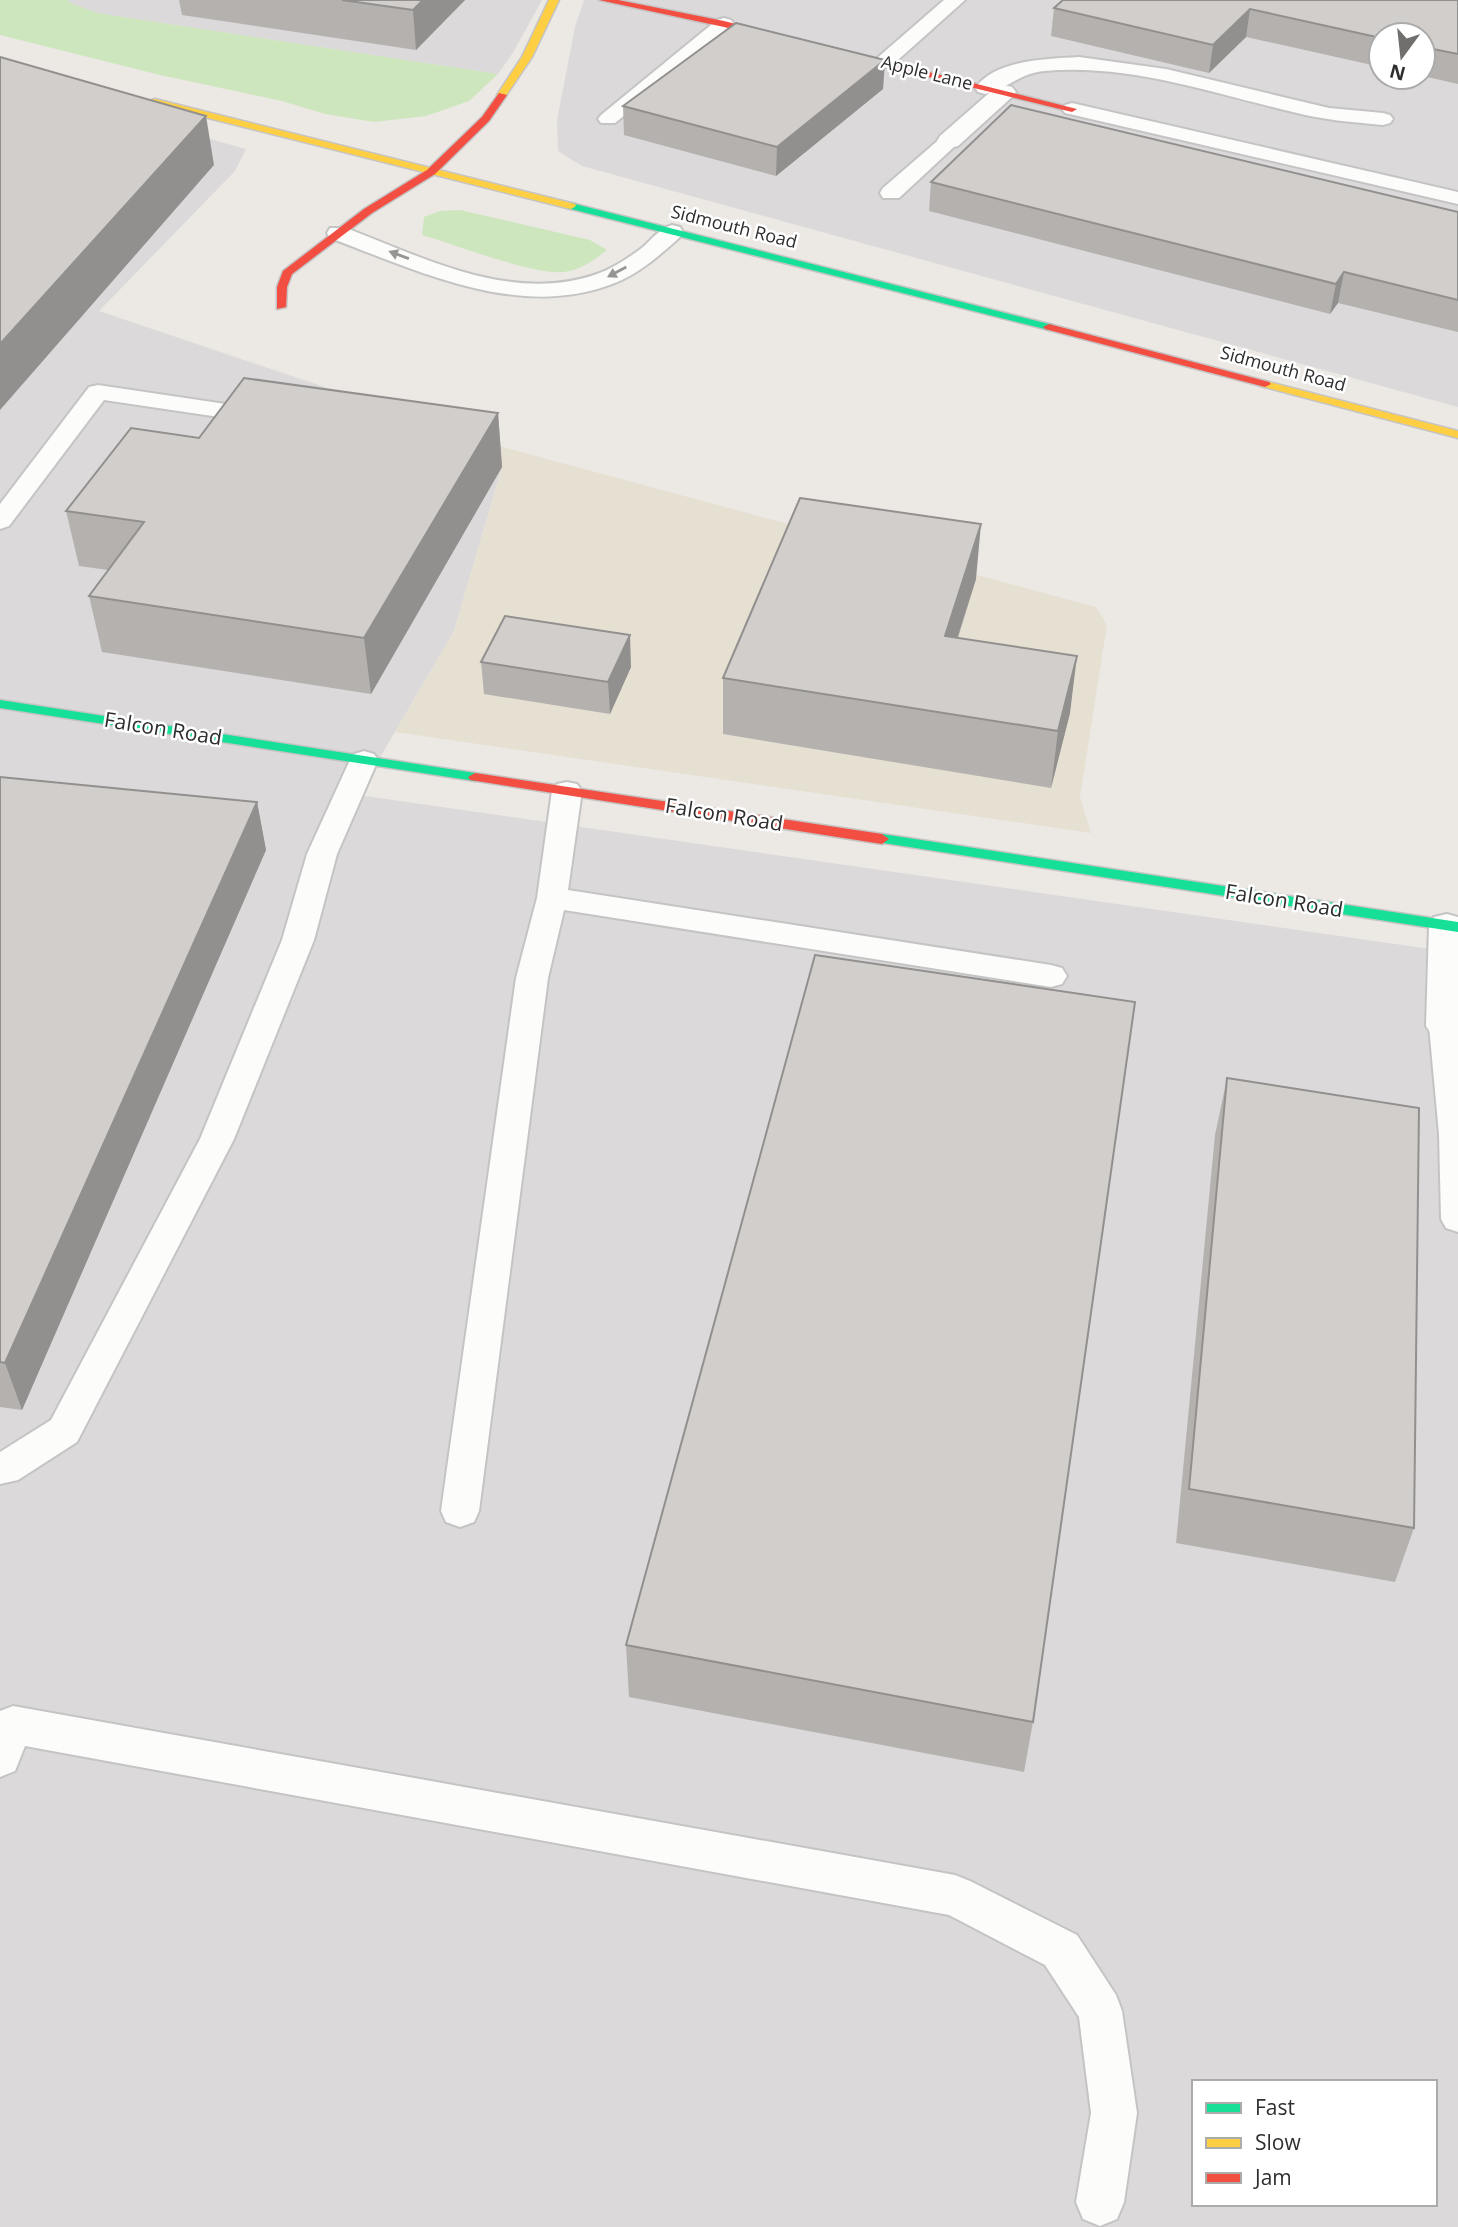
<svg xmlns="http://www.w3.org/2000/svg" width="1458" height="2227" viewBox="0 0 1458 2227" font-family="'Open Sans',sans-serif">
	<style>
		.industrial { fill: #dcd9db; fill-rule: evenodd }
		.education { fill: #e6e0d3 }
		.green { fill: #cee6be }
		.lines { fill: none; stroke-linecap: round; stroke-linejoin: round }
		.lane-casing { stroke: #c5c4c5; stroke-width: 4 }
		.street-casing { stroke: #c5c4c5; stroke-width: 4 }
		.fast-casing { stroke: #c5c4c5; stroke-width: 3 }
		.slow-casing { stroke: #c5c4c5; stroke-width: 3 }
		.jam-casing { stroke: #c5c4c5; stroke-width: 3 }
		.lane { fill: #fcfcfb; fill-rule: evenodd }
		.street { fill: #fcfcfb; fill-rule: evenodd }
		.fast { fill: #16e098; fill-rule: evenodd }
		.slow { fill: #ffcf43; fill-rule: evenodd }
		.jam { fill: #f24e42; fill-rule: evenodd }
		.wall { fill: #b4b1af }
		.shaded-wall { fill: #92908e }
		.building { fill: #d1cecb; stroke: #92908e; stroke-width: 2 }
		.oneway { fill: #959594 }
		.labels { text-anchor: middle; stroke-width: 5; stroke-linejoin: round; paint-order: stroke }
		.far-street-label { font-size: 18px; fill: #2e2e2e; stroke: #fff }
		.street-label { font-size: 21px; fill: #2e2e2e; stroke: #fff }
	</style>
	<rect width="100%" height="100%" fill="#ece8e4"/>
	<!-- industrial -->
	<g class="industrial">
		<path d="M69 0H542L514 51 498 74 97 13 68 2Z"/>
		<path d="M584 0H1458V407L582 166 558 151 557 120 575 27ZM1381 35H1423V77H1381Z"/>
		<path d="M0 81 246 149 235 171 99 311 499 446 502 467 454 631 358 795 1458 953V2227H0ZM1194 2082H1435V2204H1194Z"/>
	</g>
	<!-- education -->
	<path class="education" d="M499 446 1096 607 1107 625 1080 797 1091 833 395 732 454 631 502 467Z"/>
	<!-- green -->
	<g class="green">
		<path d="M0 0H69L68 2 97 13 498 74 469 101 426 116 374 122 325 114 282 101 160 75 0 35Z"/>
		<path d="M460 210 590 240 607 250C594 260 581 270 564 272 535 276 454 244 422 235L424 217 440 211Z"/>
	</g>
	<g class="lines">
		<!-- lane casing -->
		<g class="lane-casing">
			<g id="lane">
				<path d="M944 0H965L890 67H876L873 63 876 59Z"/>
				<path d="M724 18 731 20 734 24 731 28 615 123H601L598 119 601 115 717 20Z"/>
				<path d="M1079 57 1166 69 1329 108 1383 113 1390 115 1393 119 1390 123 1383 125C1352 122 1323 120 1293 112 1212 93 1128 63 1044 71 1021 73 1006 89 985 94L978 92 975 88C996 59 1047 59 1079 57Z"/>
				<path d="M1072 103 1458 192V204L1065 113 1062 109 1065 105Z"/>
				<path d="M949 135 956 137 959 141 956 145 899 198H883L880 193 883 188 942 137Z"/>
				<path d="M672 225 680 227 683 232 680 237C660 255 640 273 615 283 520 321 419 271 330 238L327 233 330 228H346C424 258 513 304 597 274 612 269 630 257 643 247 652 239 660 228 672 225Z"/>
				<path d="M98 385 266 410 275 412 278 417 275 422 266 424 104 400 9 526 0 529V504L89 387Z"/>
				<path d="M364 751 374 754 378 760 337 854 314 940 234 1139 77 1442 18 1480 0 1484V1452L51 1420 200 1139 282 940 307 854 350 760 354 754Z"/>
				<path d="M567 782 577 784 582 791 568 890 1051 965 1062 968 1067 976 1062 984 1051 987 564 910 548 978 479 1511 474 1522 460 1527 446 1522 441 1511 516 978 537 898 552 791 557 784Z"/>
				<path d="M1445 1015 1458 1021V1232L1446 1228 1441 1219 1439 1134 1429 1026 1434 1018Z"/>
				<path d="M13 1706 955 1875 970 1881 1077 1935 1116 1995 1122 2011 1137 2113 1124 2202 1117 2219 1100 2226 1083 2219 1076 2202 1091 2113 1079 2017 1045 1965 949 1915 25 1746 15 1771 0 1777V1711Z"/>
			</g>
		</g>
		<!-- street casing -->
		<g class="street-casing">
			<g id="street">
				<path d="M1004 85 1012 87 1016 92 1012 97 958 146 949 148 940 146 937 141 940 136 996 87Z"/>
				<path d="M1447 914 1458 917V1035L1445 1039 1432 1035 1426 1026 1429 926 1434 917Z"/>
			</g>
		</g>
		<!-- fast casing -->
		<g class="fast-casing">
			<g id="fast">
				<path d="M571 203 1053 325 1055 327 1049 330 567 208 566 206Z"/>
				<path d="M0 700 475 773 482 777 475 781 0 708Z"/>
				<path d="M882 834 1458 922V932L877 842 875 839Z"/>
			</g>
		</g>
		<!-- slow casing -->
		<g class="slow-casing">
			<g id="slow">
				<path d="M549 0H559L532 57 505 97H499L497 95 522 57Z"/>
				<path d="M155 99 575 204 576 206 571 209 152 104V100Z"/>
				<path d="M1265 381 1458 431V438L1261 386V382Z"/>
			</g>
		</g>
		<!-- jam casing -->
		<g class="jam-casing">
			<g id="jam">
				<path d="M599 0H618L724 21 1077 109 1072 112 724 27Z"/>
				<path d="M499 93 507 95 489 121 435 174 372 213 292 274 287 287 286 307 277 309V287L283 271 364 209 427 170 482 117Z"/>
				<path d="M1049 324 1269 382 1271 384 1265 387 1045 329 1043 327Z"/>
				<path d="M475 773 882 834 889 839 882 844 470 780 468 777Z"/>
			</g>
		</g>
		<!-- lane -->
		<use href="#lane" class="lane"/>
		<!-- street -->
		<use href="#street" class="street"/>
		<!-- fast -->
		<use href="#fast" class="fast"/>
		<!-- slow -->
		<use href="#slow" class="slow"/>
		<!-- jam -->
		<use href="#jam" class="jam"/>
	</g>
	<!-- wall -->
	<g class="wall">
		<path d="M179 0H465L416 50 182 15Z"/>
		<path d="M1458 0V84L1423 76V35H1381V67L1246 37 1209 73 1051 36 1054 8Z"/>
		<path d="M885 60 883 89 776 176 624 135 623 106Z"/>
		<path d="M931 182 1458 212V332L1338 303 1330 314 929 211Z"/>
		<path d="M498 413 502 467 371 694 102 652 89 596 108 570 79 566 66 511 199 438Z"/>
		<path d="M976 579 958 638 1070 713 1051 788 723 734V678Z"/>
		<path d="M481 662 631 667 610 714 484 694Z"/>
		<path d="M0 777 257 802 266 850 22 1410 0 1407Z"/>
		<path d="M1227 1078 1414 1528 1395 1582 1176 1543 1215 1135Z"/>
		<path d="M626 1645 1033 1722 1024 1772 629 1697Z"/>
	</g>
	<!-- shaded-wall -->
	<g class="shaded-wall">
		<path d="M423 0H465L416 50 413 10Z"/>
		<path d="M1250 9 1246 37 1209 73 1213 45Z"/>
		<path d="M885 60 883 89 776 176 777 147Z"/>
		<path d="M206 116 214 165 0 410V344Z"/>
		<path d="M1344 272 1338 303 1330 314 1336 284Z"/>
		<path d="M498 413 502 467 371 694 364 638Z"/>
		<path d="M981 524 976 579 940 692 945 636Z"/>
		<path d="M630 635 631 667 610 714 608 682Z"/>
		<path d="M1077 656 1070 713 1051 788 1058 731Z"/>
		<path d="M257 802 266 850 22 1410 5 1363Z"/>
	</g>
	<!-- building -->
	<g class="building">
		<path d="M342 0H423L413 10Z"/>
		<path d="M1063 0H1458V54L1423 47V35H1381V38L1250 9 1213 45 1054 8Z"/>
		<path d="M736 23 885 60 777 147 623 106Z"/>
		<path d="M0 57 206 116 0 344Z"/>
		<path d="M1011 105 1458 212V300L1344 272 1336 284 931 182Z"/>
		<path d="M244 378 498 413 364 638 89 596 144 522 66 511 131 428 199 438Z"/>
		<path d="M800 498 981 524 945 636 1077 656 1058 731 723 678Z"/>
		<path d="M505 616 630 635 608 682 481 662Z"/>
		<path d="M0 777 257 802 5 1363 0 1362Z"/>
		<path d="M815 955 1135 1002 1033 1722 626 1645Z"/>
		<path d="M1227 1078 1419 1108 1414 1528 1189 1489Z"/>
	</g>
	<!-- one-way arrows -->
	<defs><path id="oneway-solid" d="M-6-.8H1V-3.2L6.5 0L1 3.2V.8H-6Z" transform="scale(1.75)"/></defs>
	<g class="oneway">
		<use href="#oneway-solid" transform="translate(399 255) rotate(-160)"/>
		<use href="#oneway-solid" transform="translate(617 272) rotate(152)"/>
	</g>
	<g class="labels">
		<!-- far-street labels -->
		<g class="far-street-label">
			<text transform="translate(927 73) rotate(14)" y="6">Apple Lane</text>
			<text transform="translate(734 227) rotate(14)" y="6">Sidmouth Road</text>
			<text transform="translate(1283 369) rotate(15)" y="6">Sidmouth Road</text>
		</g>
		<!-- street labels -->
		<g class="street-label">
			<text transform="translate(163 729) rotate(9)" y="7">Falcon Road</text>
			<text transform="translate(724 815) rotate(9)" y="7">Falcon Road</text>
			<text transform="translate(1284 901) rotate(9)" y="7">Falcon Road</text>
		</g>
	</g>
	<!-- legend -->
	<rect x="1192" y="2080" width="245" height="126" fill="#ffffff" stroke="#ababab" stroke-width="2"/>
	<rect x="1206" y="2103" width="35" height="10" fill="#16e098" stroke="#ababab" stroke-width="2"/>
	<text x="1255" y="2115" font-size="21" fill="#2e2e2e">Fast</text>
	<rect x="1206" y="2138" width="35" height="10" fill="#ffcf43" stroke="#ababab" stroke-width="2"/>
	<text x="1255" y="2150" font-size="21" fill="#2e2e2e">Slow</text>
	<rect x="1206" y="2173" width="35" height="10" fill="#f24e42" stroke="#ababab" stroke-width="2"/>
	<text x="1255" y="2185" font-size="21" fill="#2e2e2e">Jam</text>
	<!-- north arrow -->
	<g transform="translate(1402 56) rotate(195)"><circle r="33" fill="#ffffff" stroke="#ababab" stroke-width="2"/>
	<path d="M0-5L12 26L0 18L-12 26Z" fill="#706f6e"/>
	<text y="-10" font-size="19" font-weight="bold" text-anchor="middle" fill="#2e2e2e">N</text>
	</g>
</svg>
